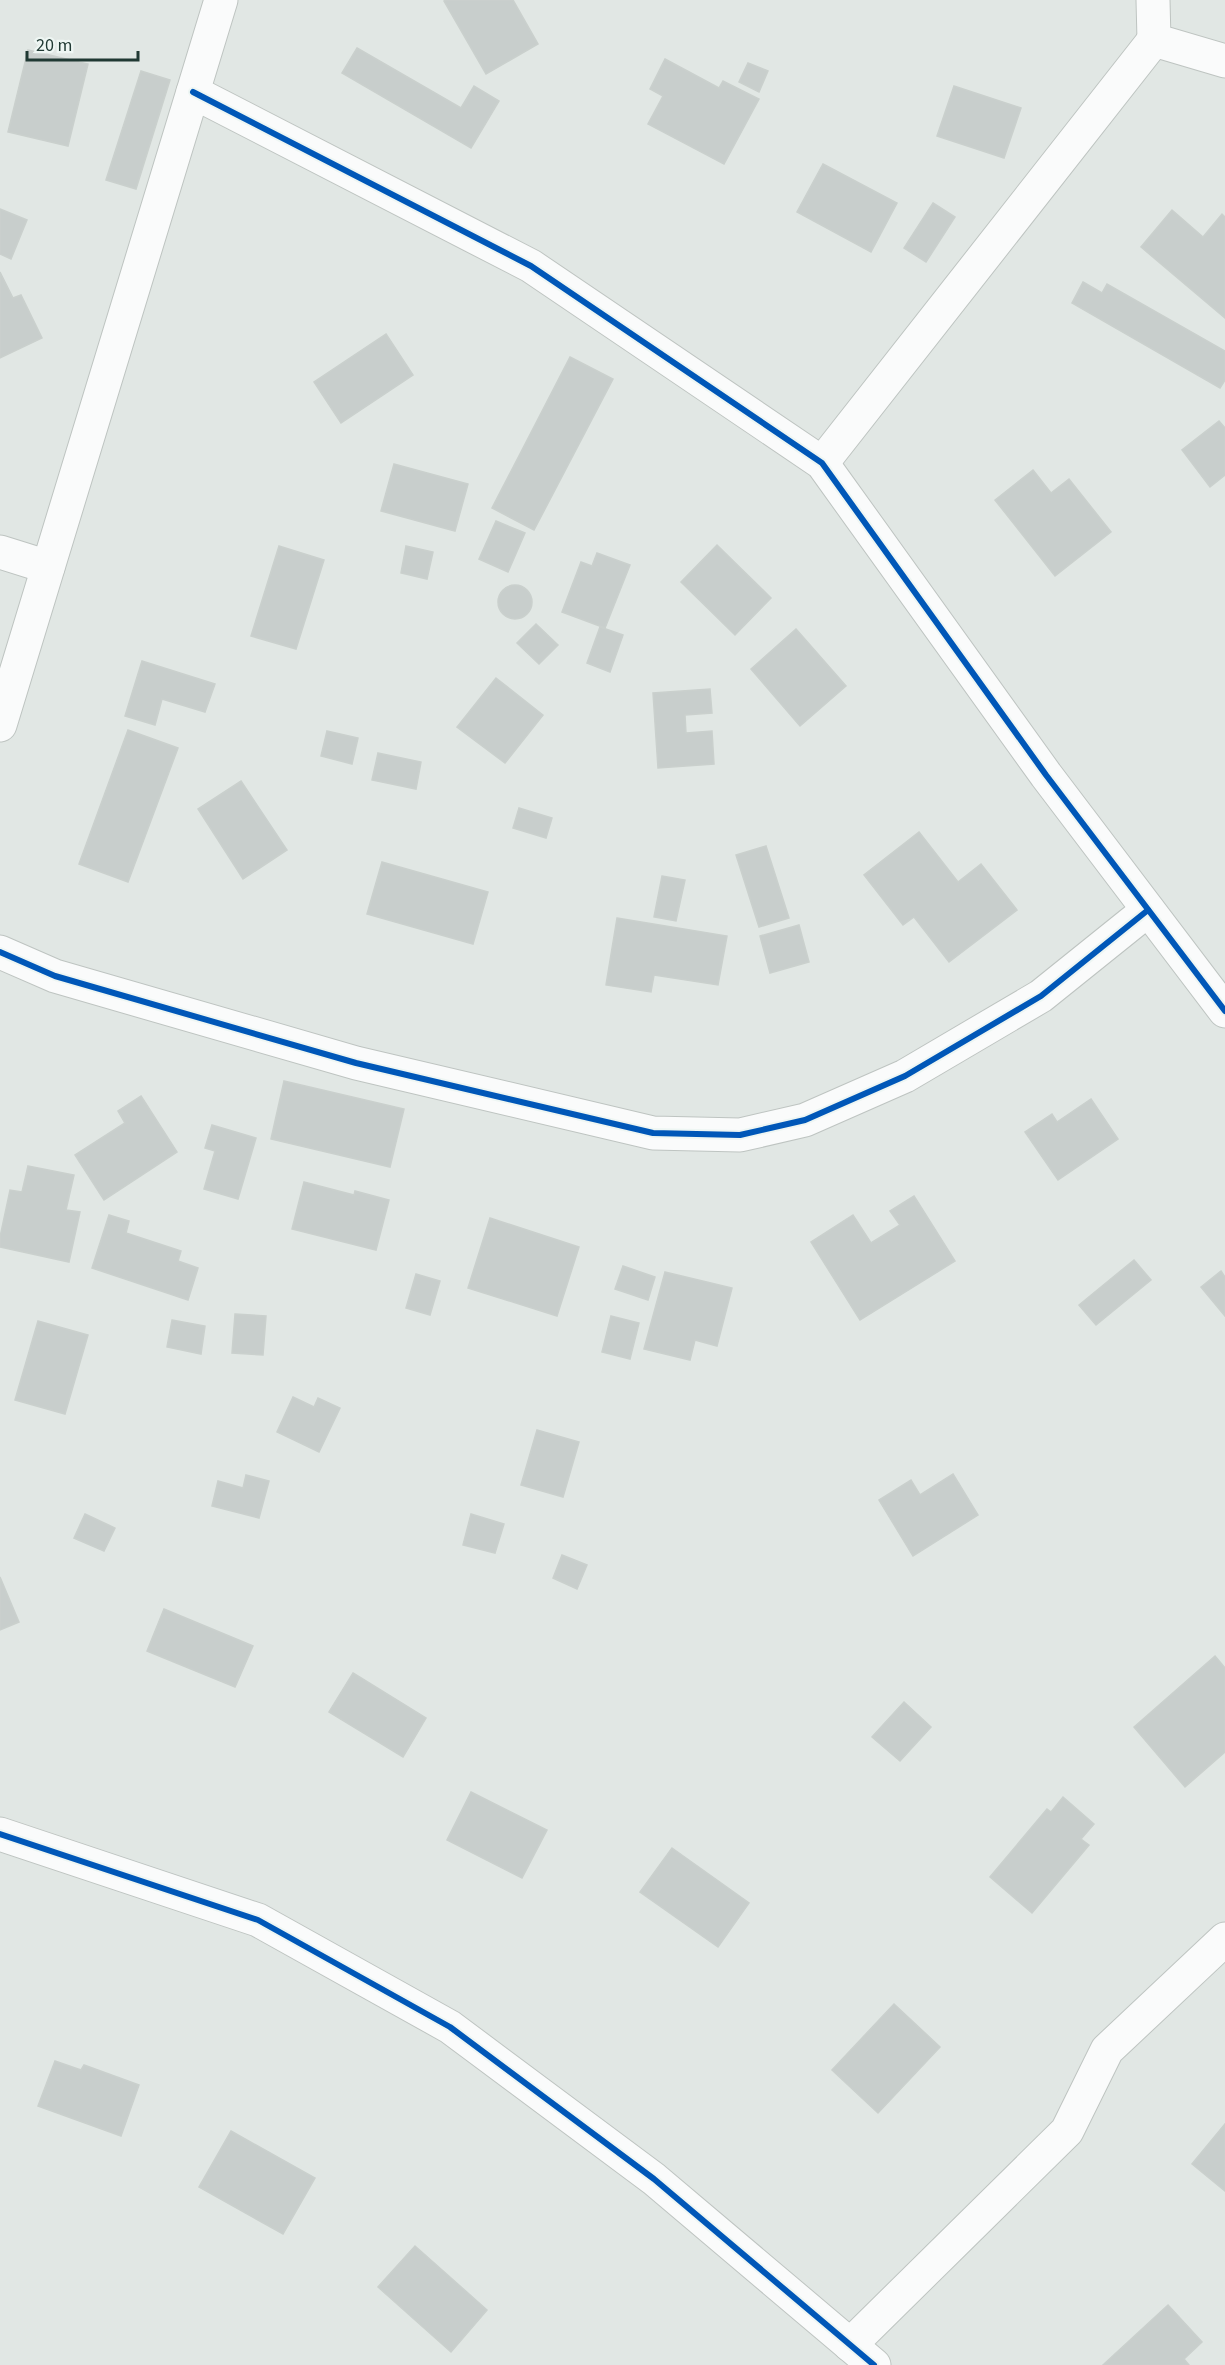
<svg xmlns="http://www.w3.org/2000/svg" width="1225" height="2365" viewBox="0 0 1225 2365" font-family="'Source Sans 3',sans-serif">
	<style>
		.building { fill: #c8cecc; stroke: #cad0cd; stroke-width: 1.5 }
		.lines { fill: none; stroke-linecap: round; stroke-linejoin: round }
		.minor-casing { stroke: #bec4c1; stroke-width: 35 }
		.minor { stroke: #fafbfb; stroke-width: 33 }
		.cycleway-casing { stroke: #eef6f3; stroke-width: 10 }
		.cycleway { stroke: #0057b8; stroke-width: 6 }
	</style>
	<rect width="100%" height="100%" fill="#e1e7e4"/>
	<!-- building -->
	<g class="building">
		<path d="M446 0H513L538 44 486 74 444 1Z"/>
		<path d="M357 48 461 108 474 86 499 101 471 148 342 73Z"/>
		<path d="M28 50 88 64 68 146 8 132Z"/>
		<path d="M665 59 719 88 723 81 759 99 724 164 648 124 663 96 650 89Z"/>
		<path d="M748 63 768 71 759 92 739 82Z"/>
		<path d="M141 71 170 80 136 189 106 180Z"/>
		<path d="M954 86 1021 108 1004 158 937 136Z"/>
		<path d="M823 164 897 203 871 252 797 212Z"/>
		<path d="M933 203 955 217 926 262 904 248Z"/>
		<path d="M0 209 27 220 11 259 0 254Z"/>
		<path d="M1172 210 1203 237 1222 214 1225 217V318L1141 247Z"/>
		<path d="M0 272 13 298 21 295 42 338 0 358Z"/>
		<path d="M1083 282 1102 293 1107 284 1225 351V380L1220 388 1072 303Z"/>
		<path d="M386 334 413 375 341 423 314 382Z"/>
		<path d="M570 357 613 379 534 530 492 508Z"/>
		<path d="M1219 421 1225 428V475L1210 487 1182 450Z"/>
		<path d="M394 464 468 484 455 531 381 511Z"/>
		<path d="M1033 470 1051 493 1069 479 1111 532 1055 576 995 500Z"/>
		<path d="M496 521 525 533 508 572 479 559Z"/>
		<path d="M717 545 771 598 735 635 681 582Z"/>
		<path d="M279 546 324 560 296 649 251 636Z"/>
		<path d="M406 546 433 552 427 579 401 573Z"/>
		<path d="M597 553 630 565 605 628 562 612 581 562 592 566Z"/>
		<circle cx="515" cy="602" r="17"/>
		<path d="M536 624 558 645 539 664 517 643Z"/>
		<path d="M600 627 623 635 610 672 587 663Z"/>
		<path d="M796 629 846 686 800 726 751 669Z"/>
		<path d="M142 661 215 684 205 712 162 699 155 725 125 716Z"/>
		<path d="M496 678 543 715 505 763 457 727Z"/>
		<path d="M710 689 712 713 685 715 686 733 712 731 714 764 658 768 653 693Z"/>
		<path d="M128 730 178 748 128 882 79 864Z"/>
		<path d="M327 731 358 738 352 764 321 756Z"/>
		<path d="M378 753 421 762 416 789 372 780Z"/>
		<path d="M241 781 287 850 243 879 198 809Z"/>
		<path d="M519 808 552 818 546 838 513 828Z"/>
		<path d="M919 832 958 882 981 864 1017 910 949 962 914 917 903 925 864 875Z"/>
		<path d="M766 846 789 918 759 927 736 855Z"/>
		<path d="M382 862 488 892 473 944 367 914Z"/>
		<path d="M662 876 685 880 676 921 654 917Z"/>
		<path d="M617 918 727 936 718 985 654 975 651 992 606 985Z"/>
		<path d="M799 925 809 962 770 973 760 936Z"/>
		<path d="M284 1081 404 1109 390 1167 271 1139Z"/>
		<path d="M141 1096 177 1152 104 1200 75 1155 125 1123 118 1111Z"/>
		<path d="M1091 1099 1118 1139 1058 1180 1025 1132 1052 1114 1057 1122Z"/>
		<path d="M212 1125 256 1138 238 1199 204 1189 215 1151 205 1148Z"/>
		<path d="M28 1166 74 1175 66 1210 80 1212 69 1262 0 1247V1237L10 1190 22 1192Z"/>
		<path d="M304 1182 354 1195 355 1191 389 1200 376 1250 292 1229Z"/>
		<path d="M914 1196 955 1261 860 1320 811 1242 853 1215 871 1243 900 1225 890 1211Z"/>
		<path d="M109 1215 129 1221 126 1233 181 1251 178 1261 198 1268 188 1300 92 1268Z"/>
		<path d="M490 1218 579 1247 557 1316 468 1288Z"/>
		<path d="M1134 1260 1151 1280 1096 1325 1079 1305Z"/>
		<path d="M623 1266 655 1277 648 1300 615 1289Z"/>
		<path d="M1221 1271 1225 1277V1316L1201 1287Z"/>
		<path d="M665 1272 732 1288 717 1346 695 1340 690 1360 644 1349Z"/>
		<path d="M416 1274 440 1281 430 1315 406 1308Z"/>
		<path d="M235 1314 266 1316 263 1355 232 1353Z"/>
		<path d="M611 1316 639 1323 630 1359 602 1352Z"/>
		<path d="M172 1320 205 1326 201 1354 167 1347Z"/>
		<path d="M38 1321 88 1335 65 1414 15 1400Z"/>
		<path d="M293 1397 314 1407 318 1398 340 1408 319 1452 277 1432Z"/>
		<path d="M537 1430 579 1442 563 1497 521 1485Z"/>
		<path d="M953 1474 978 1515 913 1556 879 1500 911 1480 920 1495Z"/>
		<path d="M246 1475 269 1481 259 1518 212 1506 218 1481 243 1488Z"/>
		<path d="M85 1514 115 1528 104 1551 74 1538Z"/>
		<path d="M471 1514 504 1524 495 1553 463 1545Z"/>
		<path d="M562 1555 587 1565 577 1589 553 1578Z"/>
		<path d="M0 1577 19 1622 0 1630Z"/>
		<path d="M164 1609 253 1646 235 1687 147 1651Z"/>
		<path d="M1215 1656 1225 1668V1752L1185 1787 1134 1727Z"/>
		<path d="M353 1673 426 1718 403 1757 329 1712Z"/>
		<path d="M904 1702 931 1727 900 1761 872 1737Z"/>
		<path d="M471 1792 547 1830 522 1878 447 1840Z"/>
		<path d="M1063 1797 1094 1824 1081 1839 1089 1845 1032 1913 990 1877 1047 1809 1051 1812Z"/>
		<path d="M672 1848 749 1903 718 1947 640 1892Z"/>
		<path d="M894 2004 940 2047 878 2113 832 2070Z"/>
		<path d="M55 2061 81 2070 84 2065 139 2085 121 2136 38 2106Z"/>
		<path d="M1225 2124V2191L1192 2164Z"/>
		<path d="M231 2131 315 2178 283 2234 199 2187Z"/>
		<path d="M415 2246 487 2310 451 2352 378 2287Z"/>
		<path d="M1168 2305 1202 2342 1184 2359 1189 2365H1103Z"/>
	</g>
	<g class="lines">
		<!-- minor casing -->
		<g class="minor-casing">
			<g id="minor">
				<path d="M1153 0 1154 40 1225 61"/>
				<path d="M193 92 531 266 822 463 1046 775 1225 1011"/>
				<path d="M822 463 1154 40"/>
				<path d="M0 552 48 567"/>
				<path d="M0 725 221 0"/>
				<path d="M0 952 55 976 356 1063 653 1133 740 1135 805 1120 905 1076 1041 996 1148 910"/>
				<path d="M0 1834 258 1920 450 2027 654 2179 874 2365"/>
				<path d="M850 2345 1067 2131 1107 2050 1225 1939"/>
			</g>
		</g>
		<!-- minor -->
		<use href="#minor" class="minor"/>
		<!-- cycleway casing -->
		<g class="cycleway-casing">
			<g id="cycleway">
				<path d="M193 92 531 266 822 463 1046 775 1225 1011"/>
				<path d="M0 952 55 976 356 1063 653 1133 740 1135 805 1120 905 1076 1041 996 1148 910"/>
				<path d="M0 1834 258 1920 450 2027 654 2179 874 2365"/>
			</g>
		</g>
		<!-- cycleway -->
		<use href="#cycleway" class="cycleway"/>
	</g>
	<!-- scale -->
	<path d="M27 51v9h111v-9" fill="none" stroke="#203933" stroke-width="3"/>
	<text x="36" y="51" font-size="18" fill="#203933" stroke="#eef6f3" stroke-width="4.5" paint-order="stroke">20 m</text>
</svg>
